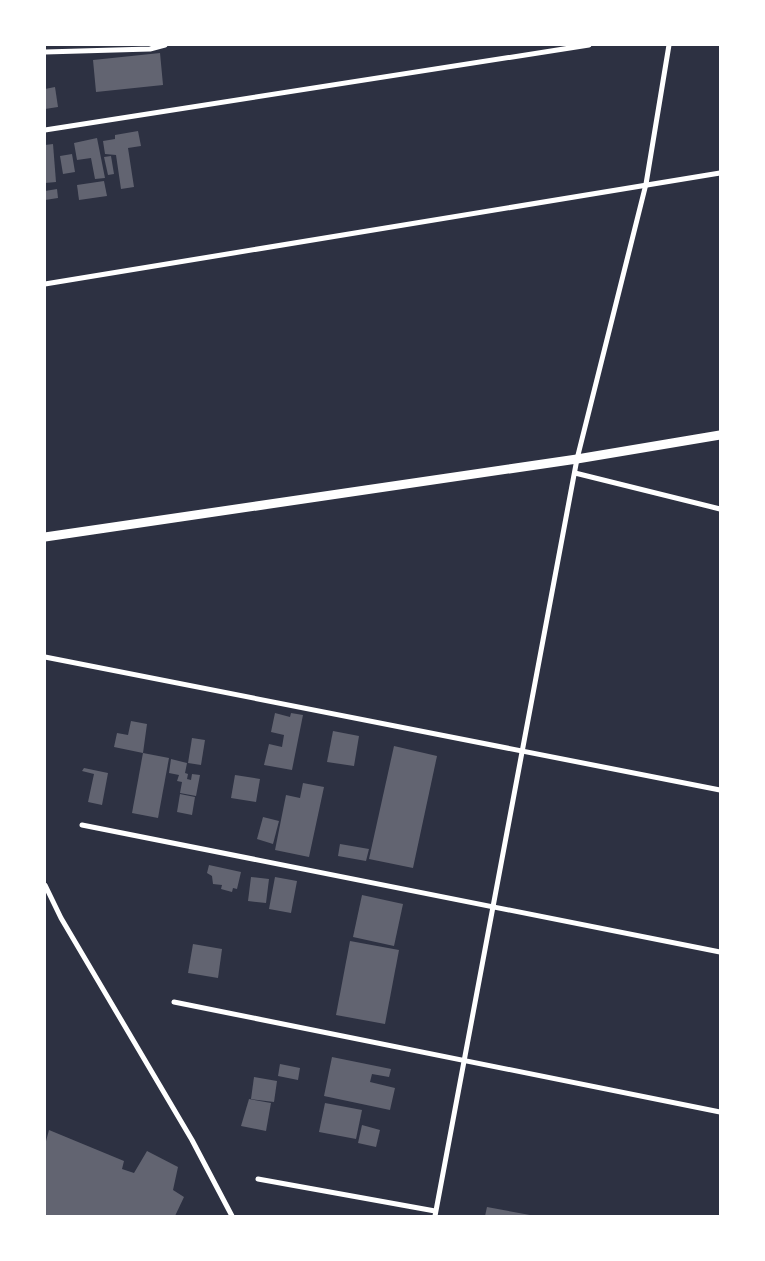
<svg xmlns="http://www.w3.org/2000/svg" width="765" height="1261" viewBox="0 0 765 1261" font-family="'Fira Sans Condensed',sans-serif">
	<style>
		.building { fill: #626471 }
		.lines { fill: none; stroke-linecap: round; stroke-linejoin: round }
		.minor { stroke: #fff; stroke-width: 5 }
		.tertiary { stroke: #fff; stroke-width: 9 }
	</style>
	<rect width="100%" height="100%" fill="#2d3142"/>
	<!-- building -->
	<g class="building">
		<path d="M160 53 163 85 96 92 93 60Z"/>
		<path d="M55 87 58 107 45 109V89Z"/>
		<path d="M138 131 141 146 128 148 134 187 121 189 116 155 105 154 103 141 115 139V135Z"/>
		<path d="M97 138 105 178 95 179 91 158 77 160 74 143Z"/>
		<path d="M53 144 56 182 45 183V145Z"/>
		<path d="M72 154 75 172 63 174 60 156Z"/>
		<path d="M111 156 114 174 108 175 104 157Z"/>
		<path d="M104 181 107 196 79 200 77 185Z"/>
		<path d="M57 189 58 198 45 200V191Z"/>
		<path d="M275 713 290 717 291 713 303 715 292 770 264 765 269 744 282 747 284 735 271 732Z"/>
		<path d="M131 721 147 724 143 753 114 747 117 733 128 735Z"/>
		<path d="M333 731 359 736 354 766 327 762Z"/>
		<path d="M192 738 205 740 201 765 188 763Z"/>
		<path d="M394 746 437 756 413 868 369 859Z"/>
		<path d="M143 753 169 758 158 818 132 813Z"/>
		<path d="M171 759 187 763 185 773 188 774 187 779 191 780 192 774 200 775 196 796 180 793 182 782 177 781 179 775 169 773Z"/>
		<path d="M84 768 108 773 102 805 88 802 94 774 82 771Z"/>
		<path d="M235 775 260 779 256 802 231 798Z"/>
		<path d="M303 783 324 787 309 857 275 850 286 795 300 798Z"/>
		<path d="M180 794 195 797 192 815 177 812Z"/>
		<path d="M263 817 279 821 273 844 257 839Z"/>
		<path d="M340 844 369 849 366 861 338 856Z"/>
		<path d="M209 865 241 872 237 889 233 888 232 892 221 889 222 885 213 884 212 876 207 873Z"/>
		<path d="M251 877 269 879 266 903 248 901Z"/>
		<path d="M275 877 297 881 291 913 269 909Z"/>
		<path d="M362 895 403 904 394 946 353 937Z"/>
		<path d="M350 941 399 950 385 1024 336 1015Z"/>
		<path d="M193 944 222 949 218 978 188 973Z"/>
		<path d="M332 1057 391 1069 389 1077 372 1074 370 1082 395 1088 390 1110 324 1096Z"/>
		<path d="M280 1064 300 1068 298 1080 278 1076Z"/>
		<path d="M254 1077 277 1081 274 1102 251 1099Z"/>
		<path d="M249 1099 271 1103 266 1131 241 1126Z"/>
		<path d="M325 1103 362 1110 356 1139 319 1132Z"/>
		<path d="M362 1125 380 1130 376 1147 358 1143Z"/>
		<path d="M49 1130 124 1161 122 1169 134 1173 147 1151 178 1167 173 1190 184 1197 175 1216H45V1145Z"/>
		<path d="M487 1207 530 1215V1216H485Z"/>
	</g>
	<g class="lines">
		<!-- minor -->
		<g class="minor">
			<path d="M45 52 150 49 165 45"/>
			<path d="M45 130 589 45"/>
			<path d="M45 284 720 173"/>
			<path d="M575 473 720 509"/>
			<path d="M45 657 720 790"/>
			<path d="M82 825 720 952"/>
			<path d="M45 885 61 918 192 1140 232 1216"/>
			<path d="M174 1002 720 1112"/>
			<path d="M258 1179 435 1211"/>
			<path d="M435 1216 577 459 646 184 669 45"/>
		</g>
		<!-- tertiary -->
		<path class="tertiary" d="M45 537 577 459 720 435"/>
	</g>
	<!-- border -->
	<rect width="765" height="1261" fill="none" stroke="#ffffff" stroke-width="92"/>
</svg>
